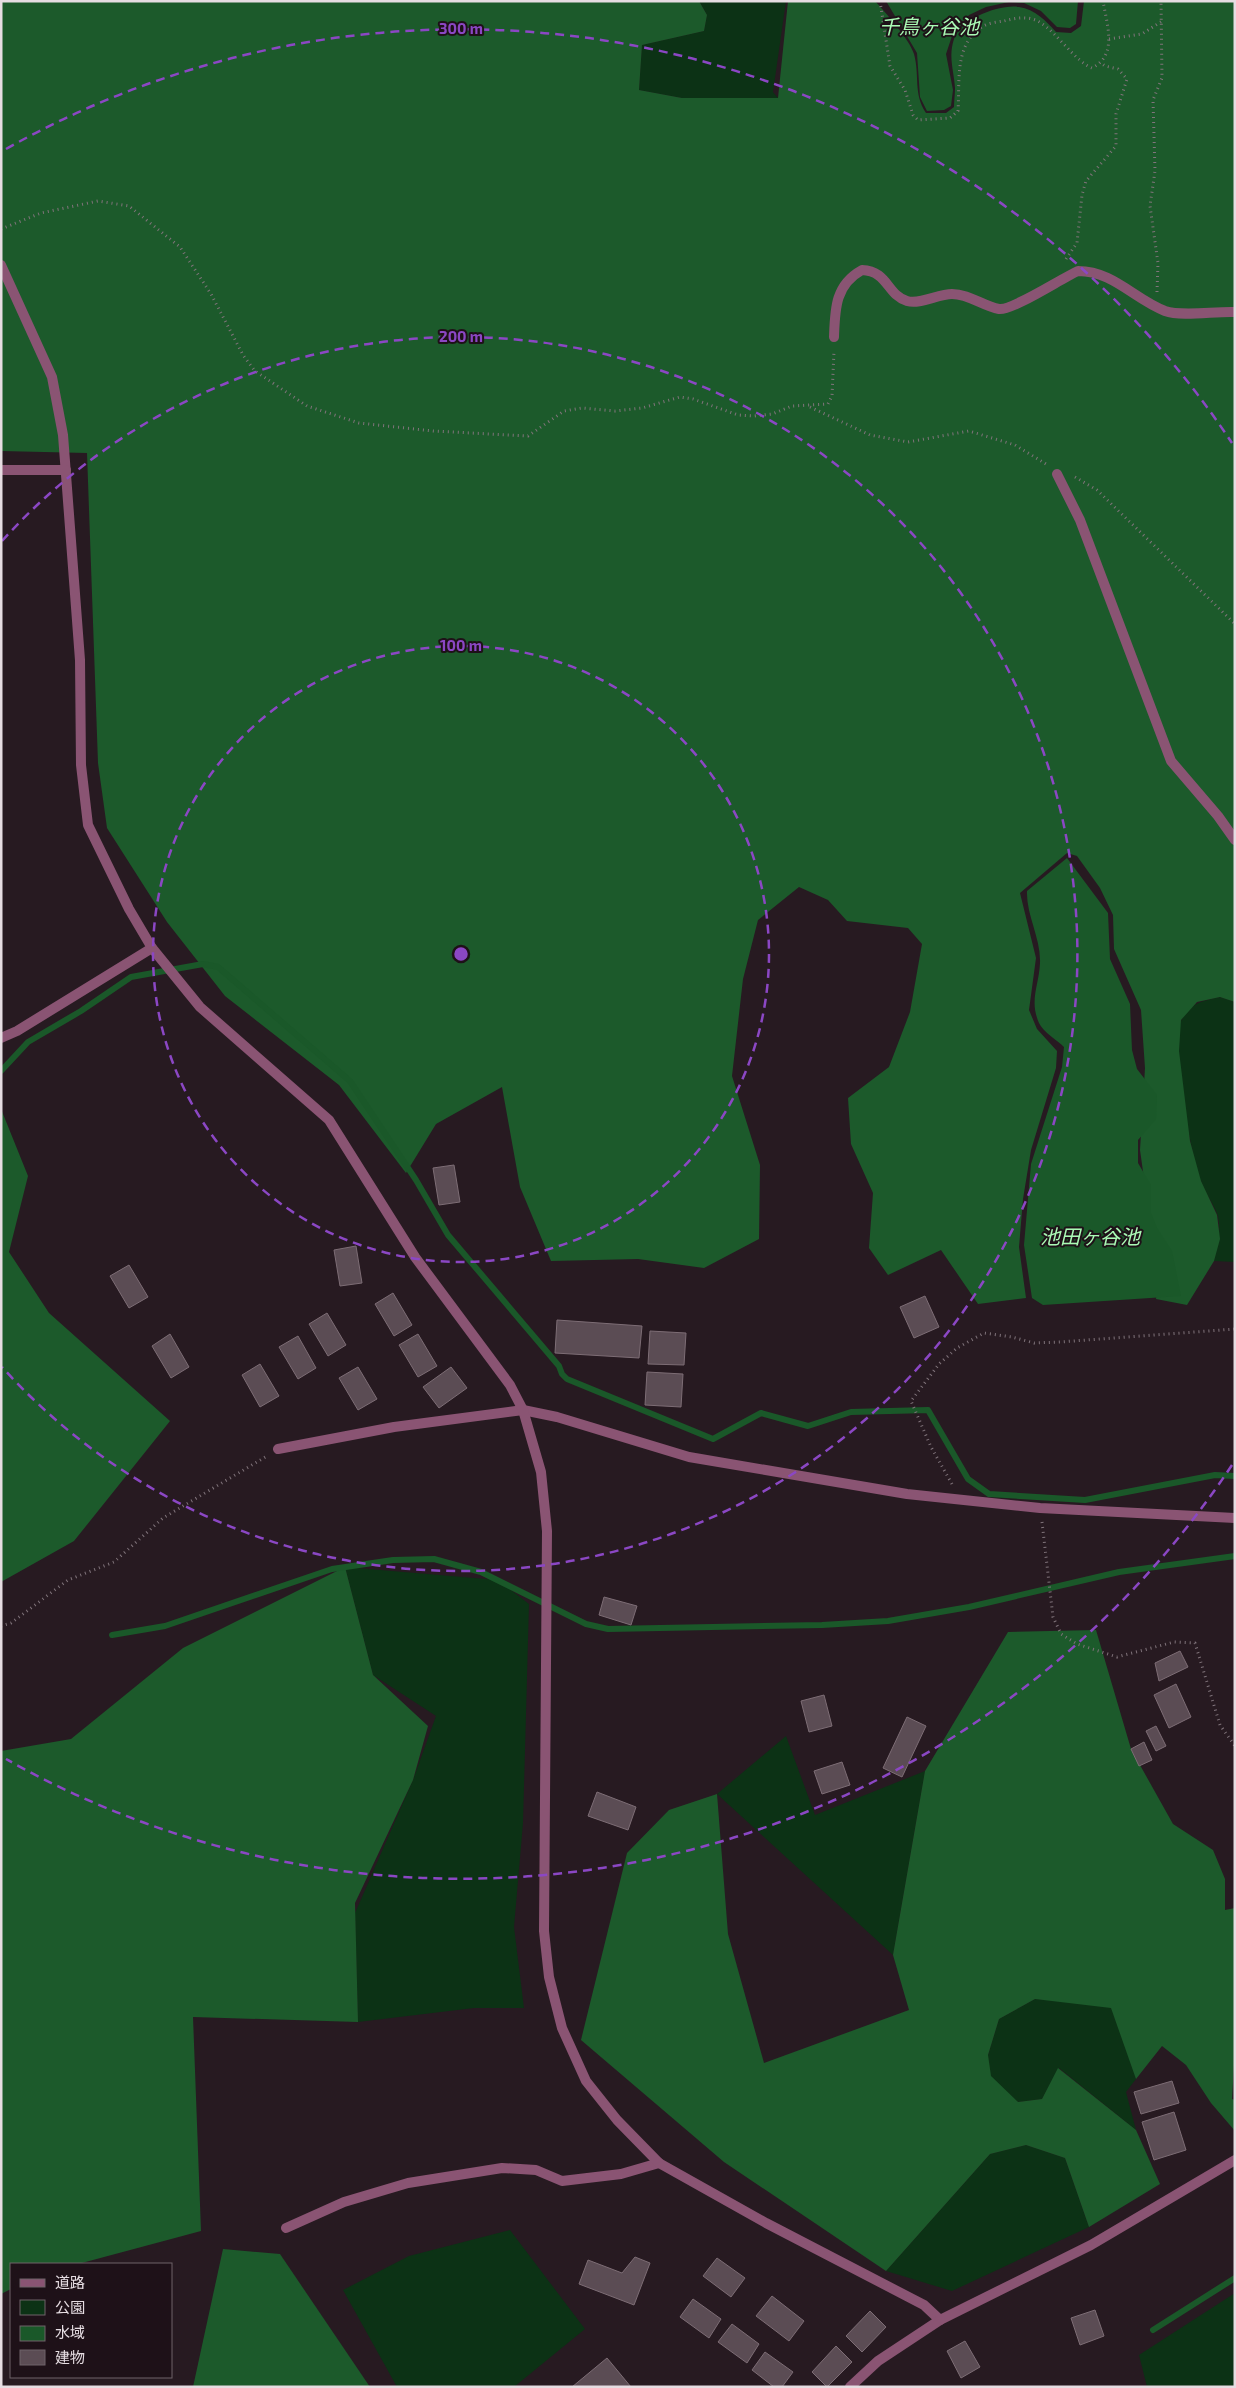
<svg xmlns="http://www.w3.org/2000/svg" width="1236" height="2388" viewBox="0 0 1236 2388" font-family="'Exo 2','Noto Sans JP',sans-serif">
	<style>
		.green { fill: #0c3215 }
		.forest { fill: #1c5a2b }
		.water { fill: #1a5829 }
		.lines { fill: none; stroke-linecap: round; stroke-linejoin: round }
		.stream { stroke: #1a5829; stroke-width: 6 }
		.building { fill: #5b4c54; stroke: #7d6d75 }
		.path { stroke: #80747b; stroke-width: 3; stroke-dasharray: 1 4; stroke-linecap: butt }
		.minor { stroke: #8a5473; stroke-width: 10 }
		.tertiary { stroke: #8a5473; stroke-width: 10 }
		.ring { fill: none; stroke: #8b47c4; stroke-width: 2.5; stroke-dasharray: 9 6 }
		.labels { text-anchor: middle; stroke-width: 4; stroke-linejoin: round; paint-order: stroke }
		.water-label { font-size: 20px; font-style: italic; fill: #aafbb5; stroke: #1e1118 }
		.centre { fill: #8b47c4; stroke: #1e1118; stroke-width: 2.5 }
		.ring-label { font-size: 15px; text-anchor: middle; font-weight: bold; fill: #8b47c4; stroke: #1e1118; stroke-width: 4; stroke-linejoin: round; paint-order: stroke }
	</style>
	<rect width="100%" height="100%" fill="#271a21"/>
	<!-- green -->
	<g class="green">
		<path d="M699 1H786L773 92 778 98H682L639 90 642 45 704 31 707 15Z"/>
		<path d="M1220 997 1235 1002V1262L1214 1261C1218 1246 1221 1231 1218 1216 1214 1204 1205 1193 1201 1181 1191 1157 1170 1039 1182 1019 1192 1002 1203 1001 1220 997Z"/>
		<path d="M345 1567 498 1580 529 1604 523 1823 514 1927 524 2008H474L358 2022 355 1913 413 1780 436 1716 373 1675Z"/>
		<path d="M786 1736 815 1815 925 1771 893 1955 717 1794Z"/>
		<path d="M1035 1999 1118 2003 1136 2079 1126 2092 1136 2130 1059 2068 1042 2099 1018 2102 988 2080V2055L999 2019Z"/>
		<path d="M1026 2145 1065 2158 1089 2227 952 2291 886 2271 990 2154Z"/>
		<path d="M510 2230 585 2329 514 2387H397L343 2290 409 2256Z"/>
		<path d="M1235 2293V2387H1147L1139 2355Z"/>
	</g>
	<!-- forest -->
	<g class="forest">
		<path d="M1 1H699L707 15 704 31 642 45 639 90 682 98H778L788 1H875C885 12 910 40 914 54 920 76 913 93 926 113H946L954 107C954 101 955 94 955 88 954 71 948 57 954 39 961 19 999 4 1019 7 1035 9 1046 21 1056 32L1071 33 1081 26 1084 1H1235V1002L1220 997 1197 1002 1181 1020 1179 1051 1190 1141 1201 1181 1217 1215 1220 1239 1214 1261 1187 1305 1156 1299 1162 1247 1149 1214 1140 1150 1145 1068 1141 1010 1114 949 1113 915 1100 888 1077 856 1067 853 1020 893 1036 958 1029 1010 1037 1029 1057 1051 1056 1068 1031 1150 1023 1199 1019 1247 1026 1298 978 1304 941 1250 888 1275 869 1248 873 1193 851 1144 848 1098 889 1067 910 1012 922 944 908 928 847 921 828 900 799 887 758 920 743 979 732 1076 760 1165 759 1239 704 1268 638 1259 551 1261 520 1187 502 1087 436 1124 406 1173 339 1085 225 996 167 922 107 828 98 763 87 453 1 451Z"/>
		<path d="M1 1109 28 1176 9 1252 49 1313 170 1421 74 1541 1 1582Z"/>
		<path d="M345 1567 373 1675 428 1726 413 1780 355 1903 358 2022 193 2017 201 2231 78 2264H11V2289L1 2294V1751L71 1739 183 1648Z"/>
		<path d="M1096 1630 1131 1749 1173 1824 1213 1850 1225 1879V1910L1235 1908V2049L1232 2099 1235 2100V2131L1211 2103 1186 2065 1162 2046 1136 2079 1111 2008 1035 1999 999 2019 988 2055 991 2076 1018 2102 1042 2099 1058 2068 1136 2130 1160 2184 1089 2227 1065 2158 1026 2145 990 2154 886 2271 724 2162 581 2040 627 1853 669 1810 717 1794 728 1934 764 2063 909 2010 893 1955 925 1771 1008 1632Z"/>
		<path d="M223 2249 280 2254 370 2387H193Z"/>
	</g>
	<!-- water -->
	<g class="water">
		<path d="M886 1H1078L1076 24 1070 28 1057 27 1041 11 1024 3 1009 2 986 7 969 15 952 36 946 54 953 90 951 106 944 110 927 111 920 97 917 53Z"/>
		<path d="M1067 858 1108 913 1110 959 1130 1004 1132 1050 1137 1069 1157 1095 1156 1119 1138 1140V1163L1151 1185V1213L1157 1228 1172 1251 1181 1296 1043 1305 1032 1298 1024 1245 1031 1164 1062 1067 1064 1047C1057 1040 1043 1032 1039 1023 1029 1000 1039 986 1040 963 1041 938 1026 915 1027 891Z"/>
	</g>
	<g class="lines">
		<!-- stream -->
		<g class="stream">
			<path d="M1 1071 28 1042 81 1011 131 977 203 964 218 967 350 1081 416 1180 448 1235 559 1366 562 1374 567 1379 713 1439 761 1413 808 1426 851 1412 928 1410 968 1479 989 1494 1085 1500 1215 1475 1235 1476"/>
			<path d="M112 1635 165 1626 332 1569 393 1560 434 1559 481 1572 586 1624 608 1629 822 1625 888 1621 969 1607 1119 1572 1235 1556"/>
			<path d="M1153 2330 1235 2278"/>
		</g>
	</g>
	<!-- building -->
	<g class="building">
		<path d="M454 1165 460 1202 439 1205 433 1168Z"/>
		<path d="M356 1246 362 1283 340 1286 334 1250Z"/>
		<path d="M129 1265 148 1297 129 1308 110 1276Z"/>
		<path d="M393 1293 412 1325 394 1336 375 1304Z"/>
		<path d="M925 1296 939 1327 914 1338 900 1307Z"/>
		<path d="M327 1313 346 1345 328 1356 309 1324Z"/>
		<path d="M557 1320 642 1326 639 1358 555 1353Z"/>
		<path d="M650 1331 686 1333 684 1365 648 1364Z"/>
		<path d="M170 1334 189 1367 171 1378 152 1346Z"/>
		<path d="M418 1334 437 1366 418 1377 399 1345Z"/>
		<path d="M298 1336 316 1368 298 1379 279 1347Z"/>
		<path d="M260 1364 279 1396 260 1407 242 1375Z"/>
		<path d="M358 1367 377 1399 358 1410 339 1378Z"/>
		<path d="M451 1367 467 1388 439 1408 423 1387Z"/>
		<path d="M647 1372 683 1374 681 1407 645 1405Z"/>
		<path d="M604 1597 637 1606 631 1625 599 1615Z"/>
		<path d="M1180 1651 1188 1667 1159 1681 1155 1663Z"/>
		<path d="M1176 1684 1191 1717 1169 1728 1154 1695Z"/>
		<path d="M824 1695 832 1726 809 1732 801 1701Z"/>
		<path d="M907 1717 926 1726 902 1777 883 1768Z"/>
		<path d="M1156 1726 1166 1746 1156 1751 1146 1731Z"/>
		<path d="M1144 1742 1152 1760 1139 1766 1131 1749Z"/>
		<path d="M842 1762 850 1785 822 1794 814 1771Z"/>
		<path d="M597 1792 636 1807 628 1830 588 1816Z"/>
		<path d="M1172 2081 1179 2103 1141 2114 1134 2092Z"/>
		<path d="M1174 2112 1186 2150 1154 2160 1142 2122Z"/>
		<path d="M635 2257 650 2263 634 2305 579 2284 588 2260 622 2273Z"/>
		<path d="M717 2258 745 2278 731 2297 703 2276Z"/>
		<path d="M772 2296 804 2321 789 2341 756 2316Z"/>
		<path d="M693 2299 721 2319 709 2338 680 2317Z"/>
		<path d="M1095 2310 1104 2336 1080 2345 1071 2318Z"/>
		<path d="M870 2311 886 2327 862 2352 846 2336Z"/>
		<path d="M732 2324 759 2344 747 2363 718 2342Z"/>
		<path d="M965 2341 980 2367 961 2378 947 2351Z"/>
		<path d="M836 2346 852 2362 827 2387 812 2372Z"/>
		<path d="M765 2352 793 2372 782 2387H774L752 2370Z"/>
		<path d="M607 2358 631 2387H572Z"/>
	</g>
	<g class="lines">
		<!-- path -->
		<g class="path">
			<path d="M880 1 890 66 905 90 913 115 918 120 950 118 958 111C960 82 954 44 982 27 987 23 997 22 1004 21 1016 18 1029 15 1041 23 1057 33 1076 62 1092 68 1118 55 1107 25 1103 1"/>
			<path d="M1109 39 1142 34 1162 21"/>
			<path d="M1 229 41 213 98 201 129 206 180 247 211 294 243 355 255 371 307 406 359 423 433 431 528 436 564 411 582 408 615 411 642 408 680 397 693 399 738 415 754 416 772 414 792 406 828 404 832 396 834 351"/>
			<path d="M1066 259 1077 243 1082 195 1086 181 1116 146V114L1127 79 1118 69 1105 66 1101 63"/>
			<path d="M1157 292 1158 263 1150 206 1155 171 1153 100 1162 78 1161 1"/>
			<path d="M810 407 870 435 908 442 969 431 1015 445 1046 464"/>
			<path d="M1075 477 1097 490 1235 624"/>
			<path d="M952 1484 931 1447 911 1401 939 1364 957 1348 984 1333 1012 1337 1034 1343 1060 1342 1235 1329"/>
			<path d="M1042 1522 1053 1617 1061 1634 1077 1644 1117 1657 1174 1642 1195 1643 1220 1725 1235 1746"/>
			<path d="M1 1626 11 1623 68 1580 114 1562 163 1518 267 1456"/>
		</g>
		<!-- minor -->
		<g class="minor">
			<path d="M834 337C835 309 835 285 862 270 888 271 887 295 907 301 920 305 938 294 952 294 969 294 983 306 999 309 1012 311 1062 278 1078 271 1113 271 1134 299 1165 311 1182 317 1215 311 1235 312"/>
			<path d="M1057 474 1080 520 1171 761 1218 816 1235 840"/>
			<path d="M278 1449 394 1427 523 1410 557 1417 689 1457 907 1494 1040 1508 1235 1518"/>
			<path d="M286 2228 344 2202 408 2183 502 2168 536 2170 562 2181 621 2174 659 2163"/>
		</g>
		<!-- tertiary -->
		<g class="tertiary">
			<path d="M1 265 52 377 63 435 80 660 81 765 88 825 129 909 152 948 200 1007 329 1120 415 1257 510 1385 523 1410 541 1472 547 1531 544 1931 549 1977 562 2028 586 2081 617 2120 659 2163 766 2223 924 2305 940 2320"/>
			<path d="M1 470H66"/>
			<path d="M1 1038 17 1031 152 948"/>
			<path d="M850 2387 878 2361 940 2320 1091 2245 1235 2160"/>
		</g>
	</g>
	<!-- distance rings -->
	<g class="ring">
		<circle cx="461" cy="954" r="308"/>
		<path d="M2 541A617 617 0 1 1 2 1367"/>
		<path d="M1232 1465A925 925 0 0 1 6 1759M6 149A925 925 0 0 1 1232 443"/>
	</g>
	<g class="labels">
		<!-- water labels -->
		<g class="water-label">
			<text x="929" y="34">千鳥ヶ谷池</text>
			<text x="1090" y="1244">池田ヶ谷池</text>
		</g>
	</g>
	<circle cx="461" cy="954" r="8" class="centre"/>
	<g class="ring-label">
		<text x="461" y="34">300 m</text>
		<text x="461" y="342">200 m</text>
		<text x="461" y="651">100 m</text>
	</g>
	<!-- border -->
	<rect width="1236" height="2388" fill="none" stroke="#e6dde2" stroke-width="5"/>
	<!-- legend -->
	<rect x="10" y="2263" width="162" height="115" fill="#1e1118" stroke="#6e6369"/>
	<rect x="20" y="2279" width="25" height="8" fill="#8a5473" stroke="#6e6369"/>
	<text x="55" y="2288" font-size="15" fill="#e6dde2">道路</text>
	<rect x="20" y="2300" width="25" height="15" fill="#0c3215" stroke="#6e6369"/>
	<text x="55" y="2313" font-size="15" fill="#e6dde2">公園</text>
	<rect x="20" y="2326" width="25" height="15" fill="#1a5829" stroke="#6e6369"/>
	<text x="55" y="2338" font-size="15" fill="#e6dde2">水域</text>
	<rect x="20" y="2350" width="25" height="15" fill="#5b4c54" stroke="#6e6369"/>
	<text x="55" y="2363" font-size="15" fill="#e6dde2">建物</text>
</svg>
